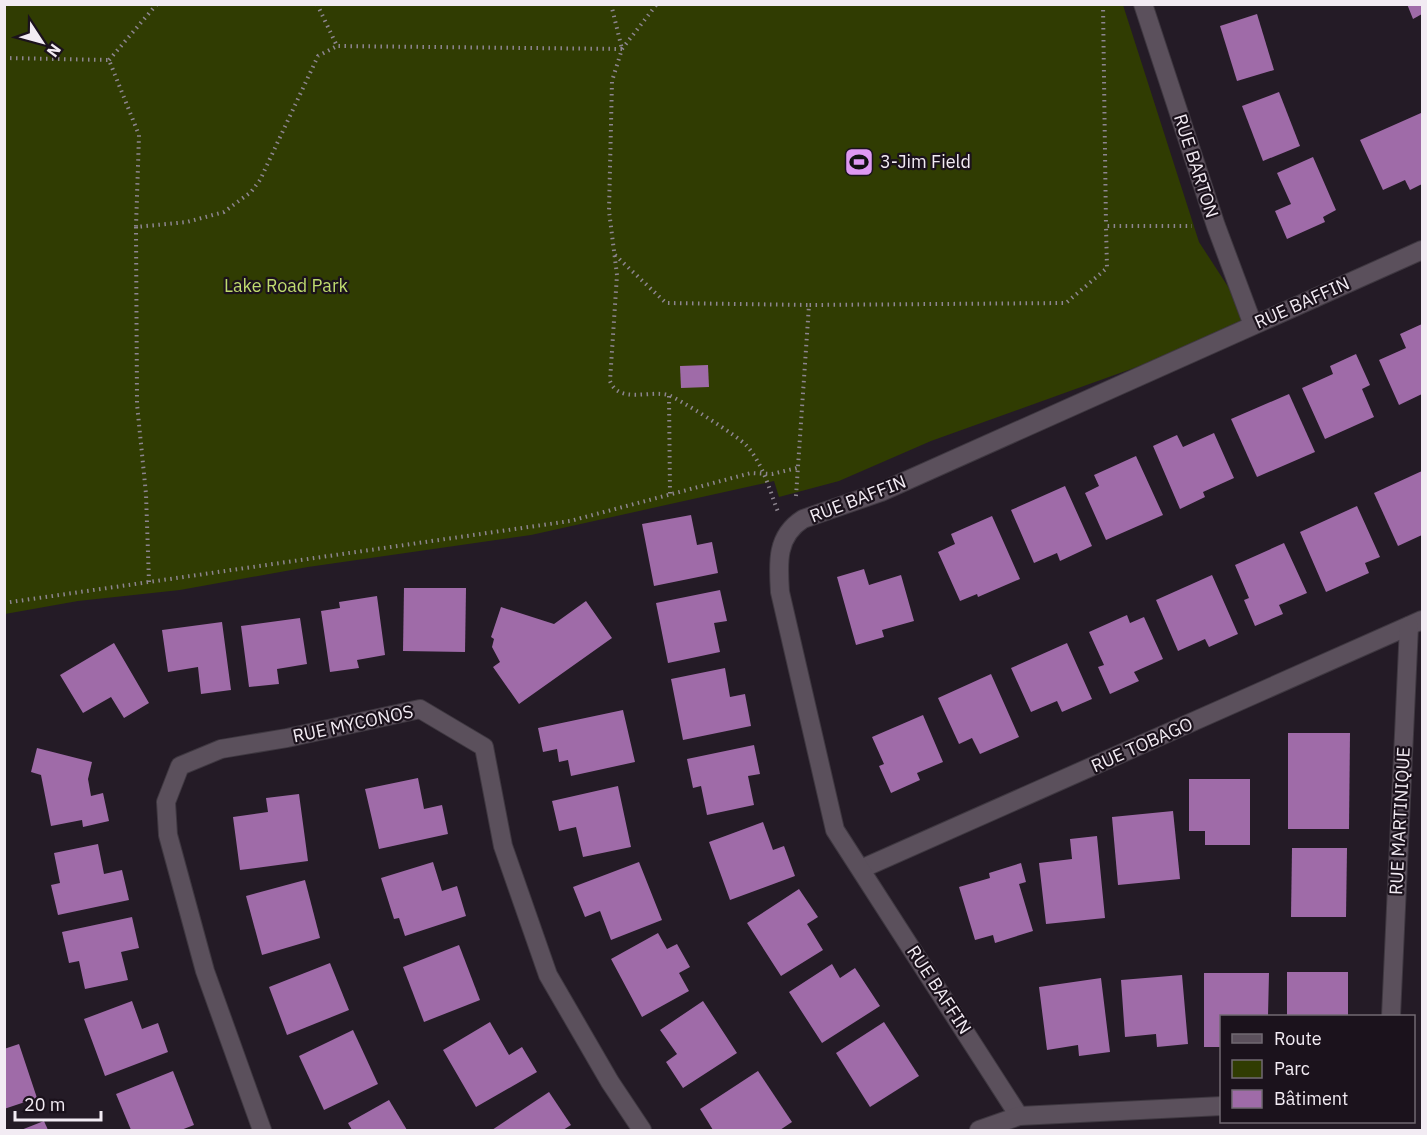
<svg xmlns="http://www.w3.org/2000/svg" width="1427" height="1135" viewBox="0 0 1427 1135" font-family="'IBM Plex Sans',sans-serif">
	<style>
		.green { fill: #303c02 }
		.building { fill: #9f6ba8 }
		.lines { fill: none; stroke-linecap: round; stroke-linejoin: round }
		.street-casing { stroke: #3f3841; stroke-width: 20 }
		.path { stroke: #8d858f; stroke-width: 4; stroke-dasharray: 1.5 4.5; stroke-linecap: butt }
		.street { stroke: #5b505c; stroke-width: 18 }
		.labels { text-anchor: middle; stroke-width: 4.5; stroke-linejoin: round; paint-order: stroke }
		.poi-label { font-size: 18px; fill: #f2ebf3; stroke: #1b121c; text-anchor: start }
		.street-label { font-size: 18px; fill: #f2ebf3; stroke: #1b121c }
		.park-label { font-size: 18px; fill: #bfdb6f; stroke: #1b121c }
	</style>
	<rect width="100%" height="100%" fill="#241b26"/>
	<!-- green -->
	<path class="green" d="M5 5H1123L1199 242 1253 325 931 441 839 481 779 497 774 481 531 535 308 567 180 590 78 601 5 614Z"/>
	<!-- building -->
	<g class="building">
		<path d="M1407 4H1422V14L1413 19Z"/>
		<path d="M1257 14 1274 70 1237 81 1220 26Z"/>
		<path d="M1279 92 1300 146 1263 161 1242 106Z"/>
		<path d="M1421 113 1422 184 1410 190 1405 180 1383 190 1360 140Z"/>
		<path d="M1313 157 1336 210 1323 217 1325 222 1287 239 1275 211 1291 204 1277 173Z"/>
		<path d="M1422 324V394L1399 405 1379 360 1406 348 1400 334Z"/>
		<path d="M1356 354 1370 385 1362 389 1374 417 1325 439 1302 388 1333 374 1330 366Z"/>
		<path d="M708 365 709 387 681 388 680 366Z"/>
		<path d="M1289 394 1315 452 1257 477 1231 419Z"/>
		<path d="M1214 433 1234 478 1203 492 1205 497 1180 509 1153 446 1177 435 1183 447Z"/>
		<path d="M1136 456 1163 515 1106 540 1085 493 1099 486 1094 475Z"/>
		<path d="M1422 471V535L1398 546 1374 493Z"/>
		<path d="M1065 486 1092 546 1060 561 1057 553 1034 563 1011 510Z"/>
		<path d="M1357 506 1380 557 1365 563 1369 573 1326 592 1300 532Z"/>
		<path d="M691 515 697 545 712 542 718 573 654 586 642 524Z"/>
		<path d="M992 516 1020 579 978 597 977 594 960 601 938 552 955 544 951 534Z"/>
		<path d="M1284 543 1307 593 1279 605 1283 614 1255 626 1244 600 1249 598 1235 565Z"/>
		<path d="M864 569 869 585 901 575 914 621 882 630 884 637 856 645 837 577Z"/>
		<path d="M1212 575 1238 634 1209 647 1205 639 1178 651 1156 600Z"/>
		<path d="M404 588H466L465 652 403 651Z"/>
		<path d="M720 590 727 621 714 623 720 652 668 663 656 603Z"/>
		<path d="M377 596 385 655 357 660 359 668 330 672 321 611 340 608 339 602Z"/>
		<path d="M586 601 612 638 519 704 493 667 500 662 492 647 494 639 491 637 501 607 554 624Z"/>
		<path d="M1127 615 1130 623 1144 617 1163 659 1134 672 1139 681 1110 694 1098 667 1104 665 1089 632Z"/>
		<path d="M300 618 307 664 277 669 279 684 249 687 241 626Z"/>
		<path d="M222 622 231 690 201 694 198 667 168 672 162 630Z"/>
		<path d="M114 643 149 703 124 718 111 697 83 713 60 675Z"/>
		<path d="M1067 643 1092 699 1062 712 1057 701 1031 712 1011 668Z"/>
		<path d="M725 668 730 697 745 694 751 726 683 740 671 679Z"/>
		<path d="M991 674 1019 737 980 754 972 738 959 744 938 698Z"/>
		<path d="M623 710 635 762 571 776 568 760 559 762 557 749 543 752 538 728Z"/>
		<path d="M923 715 943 762 917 773 920 780 891 793 879 766 884 764 872 737Z"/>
		<path d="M1288 733H1350L1349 829H1288Z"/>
		<path d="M754 745 760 774 748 776 754 805 707 815 701 786 693 788 687 759Z"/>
		<path d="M37 748 92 762 88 779 91 796 103 793 109 821 83 827 82 820 51 826 41 775 31 772Z"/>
		<path d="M418 778 424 809 442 805 448 834 379 849 365 789Z"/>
		<path d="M1189 779H1250V845H1205V831H1189Z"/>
		<path d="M618 786 631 847 583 857 576 827 559 831 552 801Z"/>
		<path d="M299 794 308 861 240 870 233 817 268 812 266 798Z"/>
		<path d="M1173 811 1180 879 1118 885 1112 817Z"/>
		<path d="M763 822 773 850 784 846 795 876 730 900 709 842Z"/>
		<path d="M1097 836 1105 918 1046 924 1039 863 1072 859 1070 839Z"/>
		<path d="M98 844 104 874 122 870 129 900 58 915 51 885 60 883 54 853Z"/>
		<path d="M1292 848H1347L1346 917H1291Z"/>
		<path d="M433 862 442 891 457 886 466 916 405 936 399 918 394 919 381 878Z"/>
		<path d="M639 862 662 920 611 940 600 911 585 917 573 887Z"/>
		<path d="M1021 863 1026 882 1019 884 1033 931 995 943 993 935 975 940 959 887 990 878 989 873Z"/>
		<path d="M305 880 320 938 262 955 246 896Z"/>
		<path d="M799 889 818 917 807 924 823 950 781 976 747 923Z"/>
		<path d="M132 917 139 948 121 952 128 980 85 989 79 961 69 963 62 932Z"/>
		<path d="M658 933 667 949 677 944 690 967 679 973 689 991 642 1017 611 959Z"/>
		<path d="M459 945 480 1000 424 1022 403 967Z"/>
		<path d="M330 963 349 1010 287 1035 269 987Z"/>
		<path d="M832 964 840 978 855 968 880 1006 822 1043 789 992Z"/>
		<rect x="1287" y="972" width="61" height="44"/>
		<path d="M1204 973H1269L1268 1016H1222V1047H1204Z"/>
		<path d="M1182 975 1188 1044 1157 1047 1156 1034 1125 1037 1121 980Z"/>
		<path d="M1101 978 1110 1052 1079 1056 1078 1045 1047 1050 1039 987Z"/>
		<path d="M132 1001 142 1029 158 1023 168 1052 105 1076 84 1019Z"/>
		<path d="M703 1001 737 1053 683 1088 666 1062 677 1054 660 1030Z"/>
		<path d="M490 1022 509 1055 522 1047 537 1072 476 1107 443 1050Z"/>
		<path d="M884 1022 919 1076 870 1107 836 1053Z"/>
		<path d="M353 1030 378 1084 324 1110 299 1056Z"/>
		<path d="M19 1044 37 1098 4 1109V1049Z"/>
		<path d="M173 1071 194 1125 181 1130H131L116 1094Z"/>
		<path d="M758 1071 792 1122 780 1130H713L700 1109Z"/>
		<path d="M549 1092 571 1125 563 1130H492Z"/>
		<path d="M389 1100 407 1130H352L348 1123Z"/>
		<path d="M44 1121 48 1130H21Z"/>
	</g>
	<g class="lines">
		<!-- street casing -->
		<g class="street-casing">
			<g id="street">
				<path d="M1143 4 1216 226 1253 325"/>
				<path d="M861 869 1422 620"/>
				<path d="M1391 1016 1409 626"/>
				<path d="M1019 1116 835 830 780 592C778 563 776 536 803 519L881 492 1422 250"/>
				<path d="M262 1130 205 971 168 835 166 802 180 766 221 749 287 738 420 709 484 747 503 846 548 975 610 1082 642 1130"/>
				<path d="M979 1130 1019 1116 1222 1106"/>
			</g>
		</g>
		<!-- path -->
		<g class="path">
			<path d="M317 4 337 46 622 49 612 81 609 211 617 275 610 381C619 404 649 390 668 395 678 398 739 437 746 445 763 464 769 488 778 512"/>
			<path d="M611 4 622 49"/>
			<path d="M1103 4 1106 226"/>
			<path d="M622 49 657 4"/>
			<path d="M4 58 109 60 139 135 136 227"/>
			<path d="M109 60 157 4"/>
			<path d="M615 255 666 303 809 305"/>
			<path d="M669 396 670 494"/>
			<path d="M796 496 809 305 1066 303 1107 268 1106 226H1192"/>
			<path d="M149 582 146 494 137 404 136 227 187 222 224 212 251 192 260 180 318 56 337 46"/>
			<path d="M4 603 570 521 751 473 772 474 797 468"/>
		</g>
		<!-- street -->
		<use href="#street" class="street"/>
	</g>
	<!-- icons -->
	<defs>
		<g id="stadium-square" transform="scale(1.5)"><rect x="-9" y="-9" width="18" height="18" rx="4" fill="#de98f2" stroke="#1b121c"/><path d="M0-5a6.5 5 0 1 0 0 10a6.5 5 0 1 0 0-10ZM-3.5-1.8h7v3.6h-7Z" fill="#111"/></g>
	</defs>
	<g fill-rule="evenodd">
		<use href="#stadium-square" x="859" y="162"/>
	</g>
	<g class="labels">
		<!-- poi labels -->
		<g class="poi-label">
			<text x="880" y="168">3-Jim Field</text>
		</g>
		<!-- street labels -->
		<g class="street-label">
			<text transform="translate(1196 166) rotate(72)" y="6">RUE BARTON</text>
			<text transform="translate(1302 303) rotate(-24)" y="6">RUE BAFFIN</text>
			<text transform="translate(858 499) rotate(-21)" y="6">RUE BAFFIN</text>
			<text transform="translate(353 724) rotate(-12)" y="6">RUE MYCONOS</text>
			<text transform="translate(1142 745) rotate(-24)" y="6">RUE TOBAGO</text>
			<text transform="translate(1400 821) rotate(-87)" y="6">RUE MARTINIQUE</text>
			<text transform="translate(939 990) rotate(57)" y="6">RUE BAFFIN</text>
		</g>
		<!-- park labels -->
		<g class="park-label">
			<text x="286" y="292">Lake Road Park</text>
		</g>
	</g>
	<!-- border -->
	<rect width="1427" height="1135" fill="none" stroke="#f2ebf3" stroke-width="12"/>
	<!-- legend -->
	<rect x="1220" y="1015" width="195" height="108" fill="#1b121c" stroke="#716972" stroke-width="1.5"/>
	<rect x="1232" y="1034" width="30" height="9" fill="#5b505c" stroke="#716972" stroke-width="1.5"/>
	<text x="1274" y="1045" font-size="18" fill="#f2ebf3">Route</text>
	<rect x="1232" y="1060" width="30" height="18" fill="#303c02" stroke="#716972" stroke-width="1.5"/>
	<text x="1274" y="1075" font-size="18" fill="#f2ebf3">Parc</text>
	<rect x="1232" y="1090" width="30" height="18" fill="#9f6ba8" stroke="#716972" stroke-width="1.5"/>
	<text x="1274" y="1105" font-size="18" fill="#f2ebf3">Bâtiment</text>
	<!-- north arrow -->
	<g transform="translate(42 42) rotate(126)" stroke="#1b121c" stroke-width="4.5" paint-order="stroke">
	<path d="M0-4.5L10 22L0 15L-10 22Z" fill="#f2ebf3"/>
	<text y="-9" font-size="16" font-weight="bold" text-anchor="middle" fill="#f2ebf3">N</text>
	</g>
	<!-- scale -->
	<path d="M15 1111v9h86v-9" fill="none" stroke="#f2ebf3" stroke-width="3"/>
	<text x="24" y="1111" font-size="18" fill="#f2ebf3" stroke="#1b121c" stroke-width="4.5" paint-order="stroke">20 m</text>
</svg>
